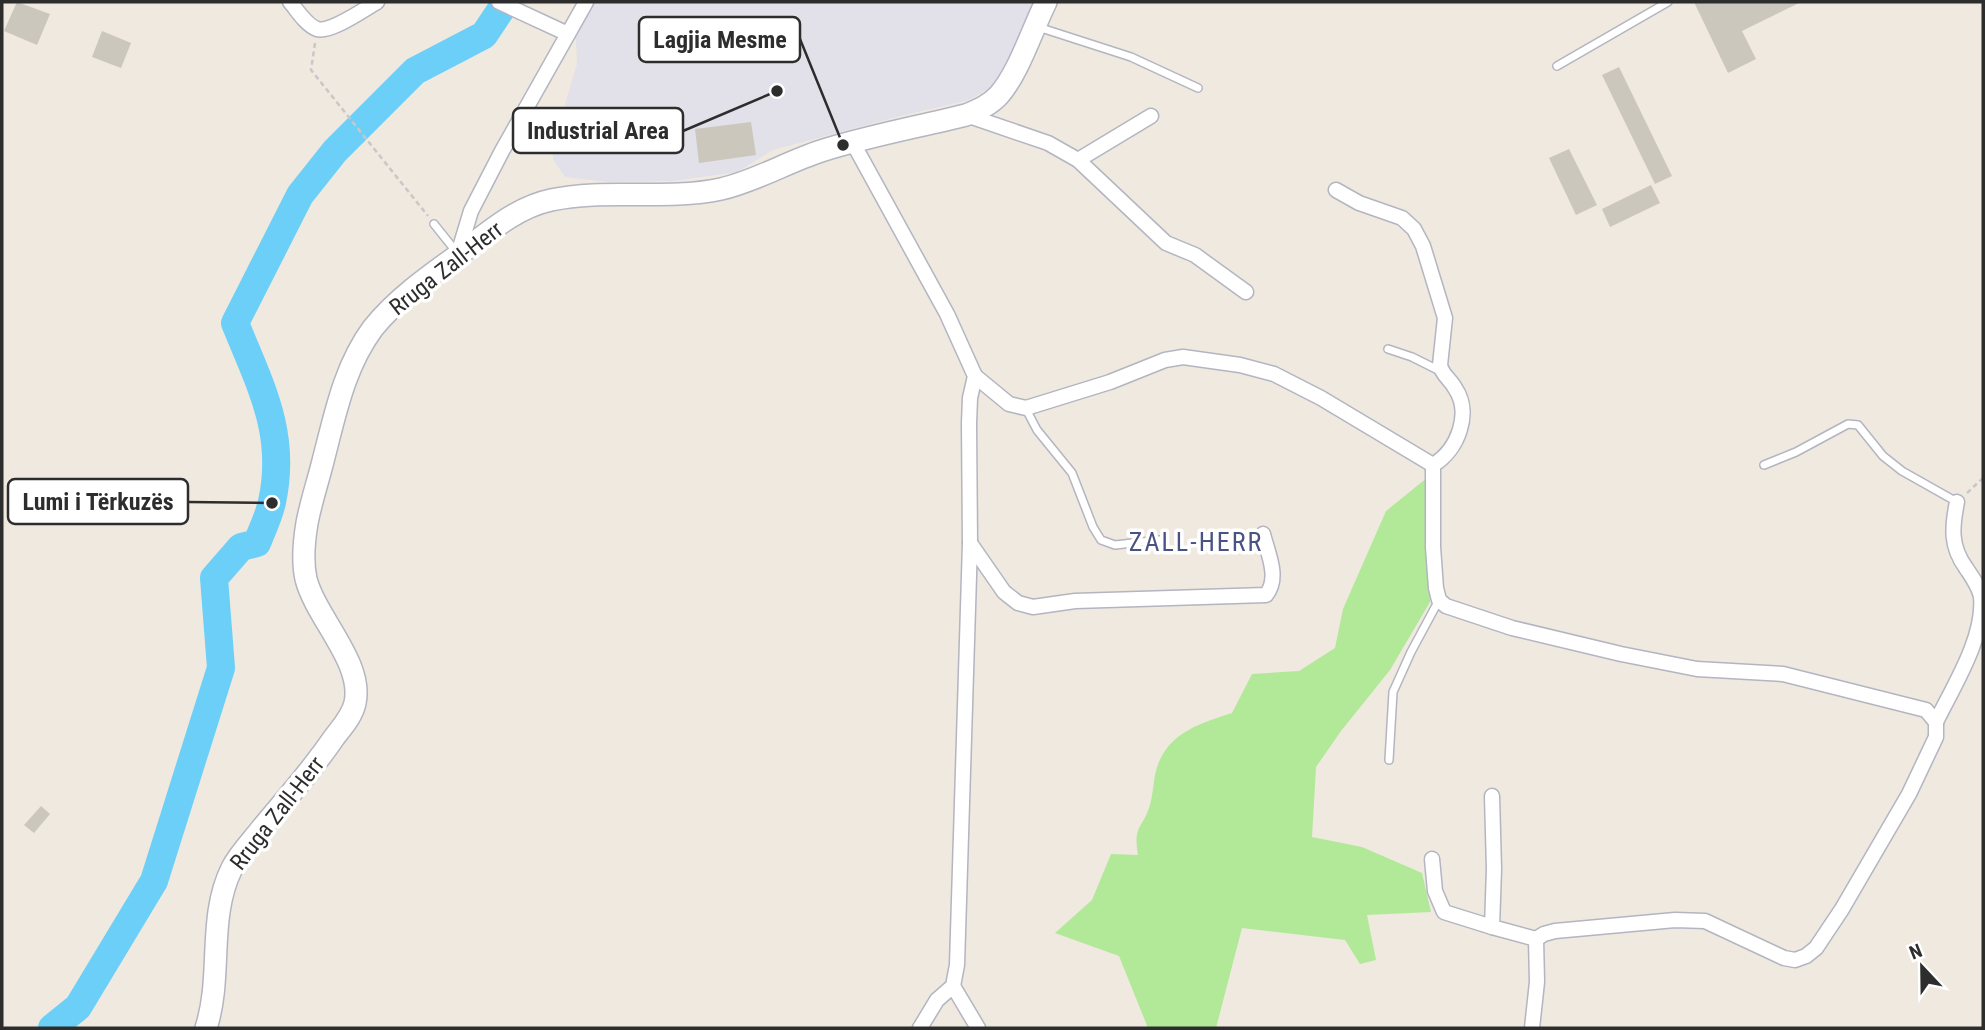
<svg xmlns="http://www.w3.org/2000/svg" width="1985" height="1030" viewBox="0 0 1985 1030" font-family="'Roboto Condensed',sans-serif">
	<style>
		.industrial { fill: #e2e0e8 }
		.green { fill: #b1e998 }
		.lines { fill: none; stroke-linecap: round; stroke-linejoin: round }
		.river { stroke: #6bcff8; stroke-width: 28 }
		.building { fill: #cbc7bd }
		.lane-casing { stroke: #b3b5c1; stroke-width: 10 }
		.street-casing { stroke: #b3b5c1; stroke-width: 17 }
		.secondary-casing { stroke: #b3b5c1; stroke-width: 24 }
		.path { stroke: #c8c8c8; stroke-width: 2.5; stroke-dasharray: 5 3.5; stroke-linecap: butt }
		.lane { stroke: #fff; stroke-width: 7 }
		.street { stroke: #fff; stroke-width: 14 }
		.secondary { stroke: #fff; stroke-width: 21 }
		.labels { text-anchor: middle; stroke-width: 7; stroke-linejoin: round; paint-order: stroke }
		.street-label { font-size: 23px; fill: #2d2d2d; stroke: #fff }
		.quarter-label { font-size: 26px; letter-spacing: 2px; fill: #495282; stroke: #fff }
		.leader { fill: none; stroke: #2d2d2d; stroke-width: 2.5 }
		.callout-dot { fill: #2d2d2d; stroke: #fff; stroke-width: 2.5 }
		.callout { fill: #fff; stroke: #2d2d2d; stroke-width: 2.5 }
		.callout-label { font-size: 24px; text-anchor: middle; font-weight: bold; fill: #2d2d2d }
	</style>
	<rect width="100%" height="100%" fill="#efe9df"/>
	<!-- industrial -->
	<path class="industrial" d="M577 2H1033L1000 82 969 100 900 116 773 150 737 172 673 181 610 182 565 177 553 159 554 141 577 64 575 13Z"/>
	<!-- green -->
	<path class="green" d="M1428 477 1430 602 1390 670 1341 731 1316 767 1312 837 1362 847 1422 873 1431 912 1367 915 1376 960 1360 964 1345 940 1242 928 1216 1028H1148L1119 956 1055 933 1092 900 1111 854 1138 855C1133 825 1142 830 1150 805 1154 791 1153 775 1159 762 1172 731 1202 723 1232 713L1252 674 1299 671 1335 648 1343 609 1386 511Z"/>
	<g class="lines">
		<!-- river -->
		<path class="river" d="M52 1028 78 1007 154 881 221 668 214 578 241 547 257 543C262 530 269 516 272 502 287 433 260 385 235 323L300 195 335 151 415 71 484 35 506 2"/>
	</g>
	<!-- building -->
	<g class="building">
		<path d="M17 2 50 14 37 45 4 31Z"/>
		<path d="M1694 2H1801L1742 31 1756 59 1728 73Z"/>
		<path d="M102 31 131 43 121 68 92 57Z"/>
		<path d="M1619 67 1672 176 1655 184 1602 75Z"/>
		<path d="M751 122 756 155 699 163 695 129Z"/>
		<path d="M1569 149 1597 205 1576 215 1549 158Z"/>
		<path d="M1651 185 1660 203 1610 227 1602 209Z"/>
		<path d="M41 806 50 814 34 833 24 825Z"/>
	</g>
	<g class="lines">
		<!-- lane casing -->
		<g class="lane-casing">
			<g id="lane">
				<path d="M1038 27 1131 57 1198 88"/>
				<path d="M1557 66 1668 2"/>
				<path d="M434 224 458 254"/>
				<path d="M1388 349 1412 357 1442 372"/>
				<path d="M1026 409 1037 430 1072 473 1093 527 1101 540 1115 545 1160 540"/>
				<path d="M1764 465 1796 452 1848 424 1858 425 1883 456 1902 471 1957 502"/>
				<path d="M1389 760 1393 692 1411 652 1439 600"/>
			</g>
		</g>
		<!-- street casing -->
		<g class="street-casing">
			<g id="street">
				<path d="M290 2C297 10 306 25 317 29 331 33 364 9 377 2"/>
				<path d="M499 2 568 34"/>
				<path d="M966 115 1048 143 1078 160 1166 243 1195 255 1246 292"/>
				<path d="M853 143 947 314 975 376 970 398 969 423 970 543 957 965 953 986 937 1000 920 1028"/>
				<path d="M1078 160 1151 116"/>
				<path d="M458 254 471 211 502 151 586 2"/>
				<path d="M975 376 1009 404 1026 408 1110 382 1165 360 1183 357 1240 365 1274 374 1321 398 1433 465C1458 450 1472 413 1455 388 1450 379 1442 375 1440 365L1445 318 1423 246 1414 229 1402 218 1359 203 1336 190"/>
				<path d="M1433 465V547L1436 588 1439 600 1446 606 1512 628 1621 654 1697 669 1783 674 1926 710 1936 722V737L1909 794 1842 909 1816 948 1806 956 1795 960 1784 958 1705 921 1675 920 1555 931 1544 934 1536 939"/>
				<path d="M970 543 1004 592 1018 603 1033 607 1075 601 1266 595C1280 578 1268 554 1263 534"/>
				<path d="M1936 722C1953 687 1985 637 1981 597 1979 586 1972 577 1966 568 1950 546 1952 527 1957 502"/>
				<path d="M1492 796 1494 869 1492 927 1536 939 1537 982 1532 1028"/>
				<path d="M1432 859 1435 891 1444 912 1492 927"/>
				<path d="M953 986 978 1028"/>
			</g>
		</g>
		<!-- secondary casing -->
		<g class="secondary-casing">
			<path id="secondary" d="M206 1028C223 976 207 918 232 868 239 854 252 841 262 828 286 799 312 770 333 739 341 728 352 717 355 703 364 663 316 618 306 579 302 561 304 541 307 523 311 502 318 481 323 461 335 415 344 367 373 328 398 297 433 273 465 250 491 230 518 207 551 200 606 188 665 201 721 189 756 181 787 162 821 151 868 136 918 127 966 115 978 110 990 105 999 95 1019 72 1032 30 1046 2"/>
		</g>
		<!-- path -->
		<g class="path">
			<path d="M315 43 311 70 428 216"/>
			<path d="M1967 493 1983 478"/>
		</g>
		<!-- lane -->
		<use href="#lane" class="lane"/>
		<!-- street -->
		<use href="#street" class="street"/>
		<!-- secondary -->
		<use href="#secondary" class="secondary"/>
	</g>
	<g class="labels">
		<!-- street labels -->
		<g class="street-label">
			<text transform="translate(446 268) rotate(-38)" y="8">Rruga Zall-Herr</text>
			<text transform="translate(277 813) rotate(-52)" y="8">Rruga Zall-Herr</text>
		</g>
		<!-- quarter labels -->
		<g class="quarter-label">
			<text x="1196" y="551">ZALL-HERR</text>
		</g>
	</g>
	<!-- callouts -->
	<path class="leader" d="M843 145L800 39M777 91L683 131M272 503L188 502"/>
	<g class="callout-dot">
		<circle cx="843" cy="145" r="7"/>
		<circle cx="777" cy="91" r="7"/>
		<circle cx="272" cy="503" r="7"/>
	</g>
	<g class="callout">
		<rect x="639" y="17" width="161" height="45" rx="7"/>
		<rect x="513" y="108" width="170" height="45" rx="7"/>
		<rect x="8" y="479" width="180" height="45" rx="7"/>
	</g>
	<g class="callout-label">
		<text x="720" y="48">Lagjia Mesme</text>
		<text x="598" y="139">Industrial Area</text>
		<text x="98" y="510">Lumi i Tërkuzës</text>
	</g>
	<!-- border -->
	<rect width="1985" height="1030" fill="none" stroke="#2d2d2d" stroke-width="7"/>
	<!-- north arrow -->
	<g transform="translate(1922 967) rotate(338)" stroke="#ffffff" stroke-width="5" paint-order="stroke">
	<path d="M0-5L12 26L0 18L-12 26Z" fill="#2d2d2d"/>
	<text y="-10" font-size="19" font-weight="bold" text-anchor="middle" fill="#2d2d2d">N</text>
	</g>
</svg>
